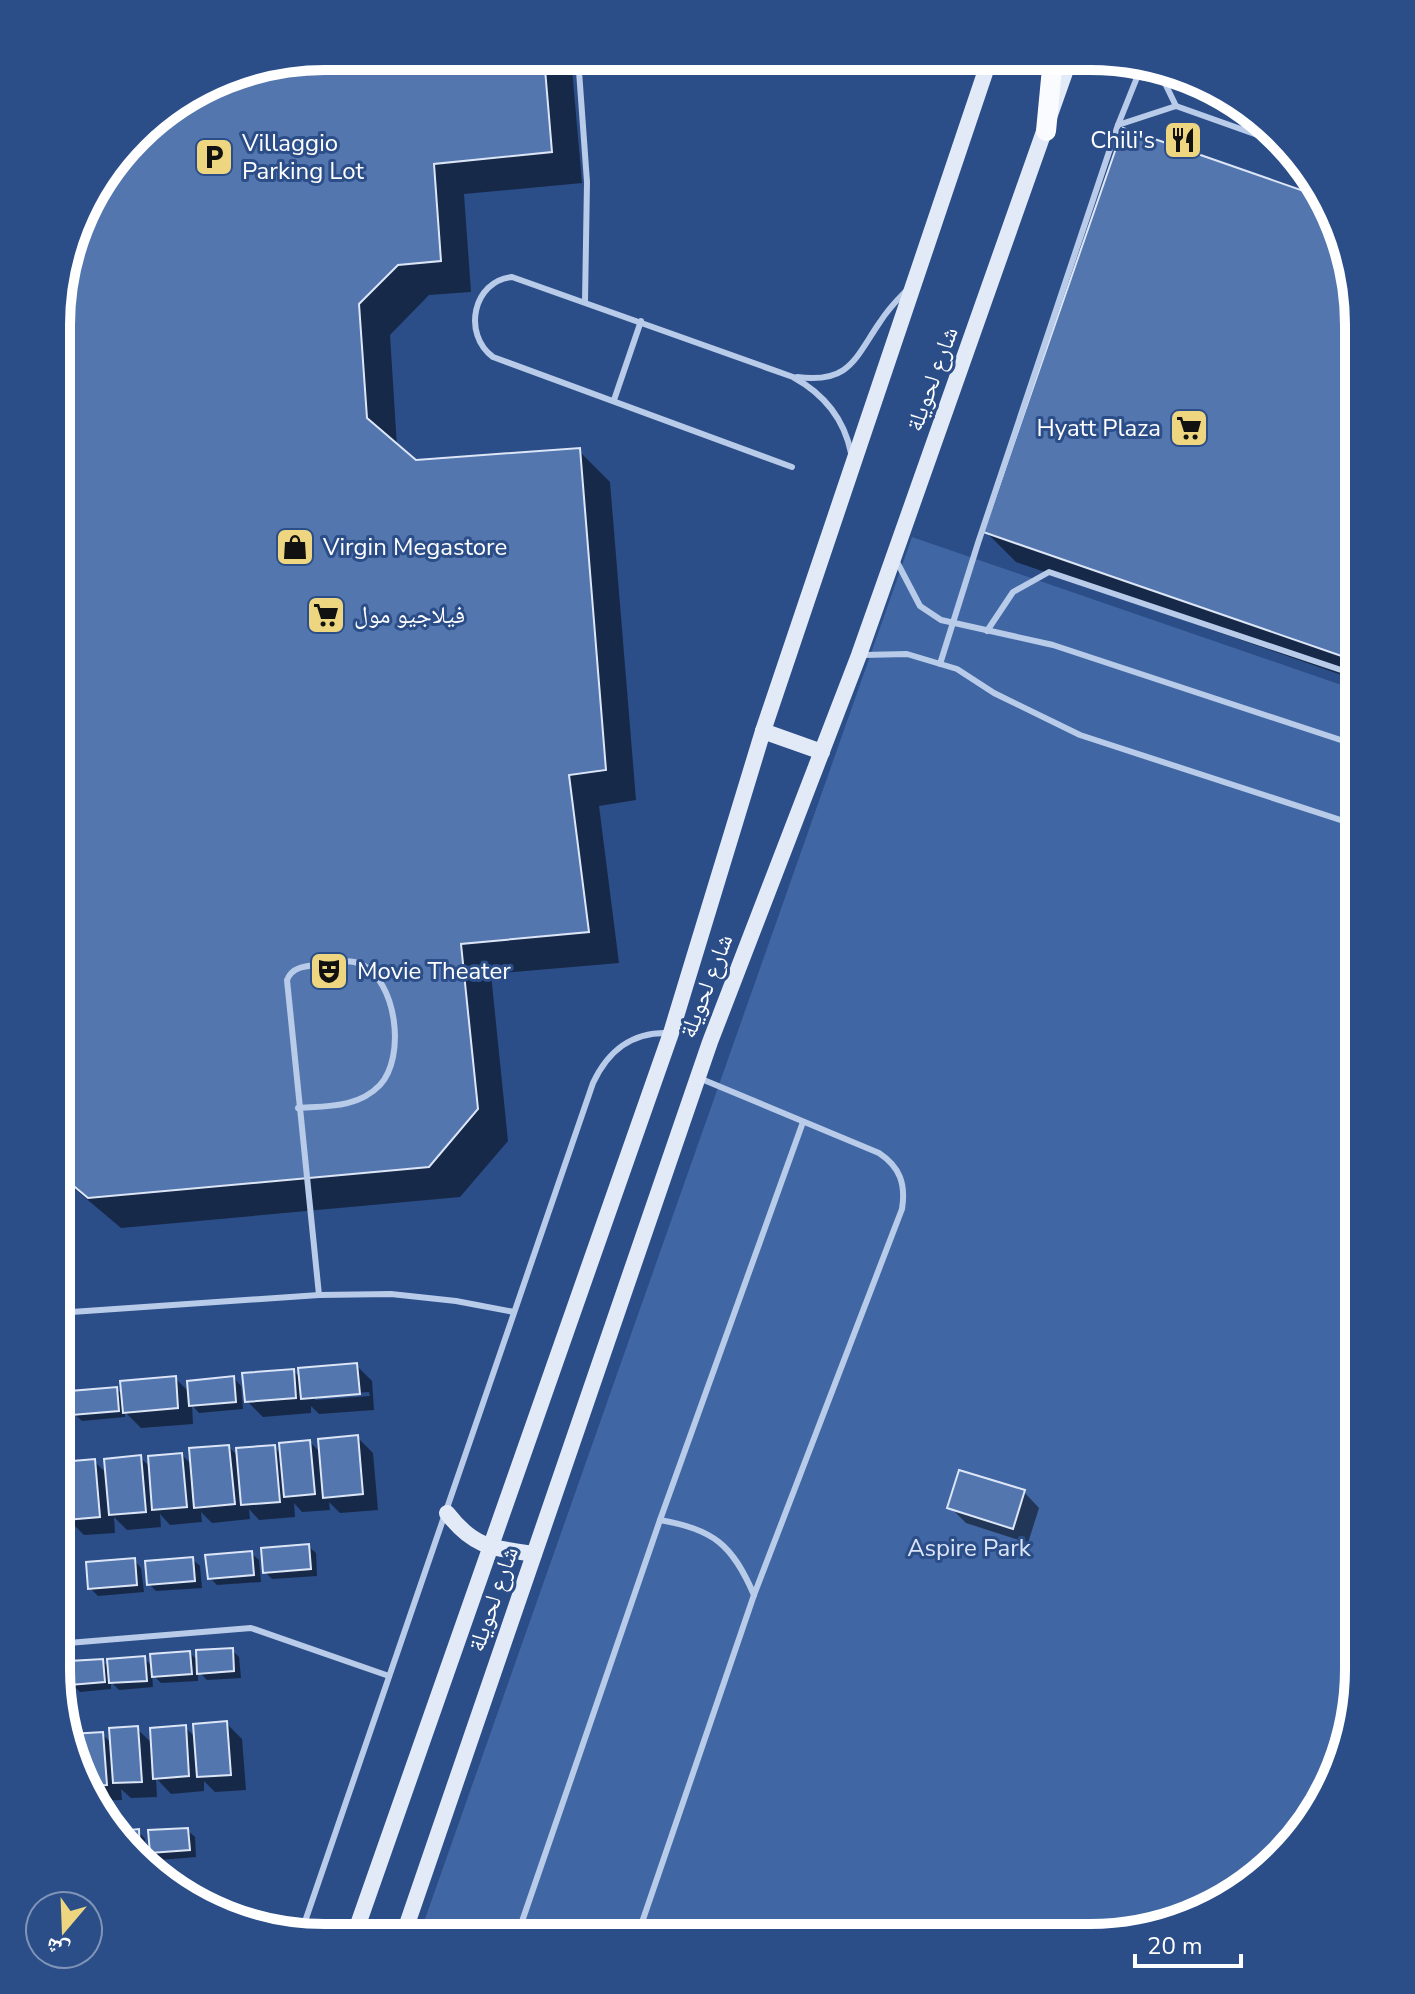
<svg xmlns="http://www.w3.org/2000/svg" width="1415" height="1994" viewBox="0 0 1415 1994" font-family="'Nunito Sans','Noto Naskh Arabic',sans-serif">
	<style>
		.green { fill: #4066a4 }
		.shadow { fill: #0007; fill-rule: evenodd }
		.building { fill: #5376af; stroke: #dce6f7; stroke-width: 2 }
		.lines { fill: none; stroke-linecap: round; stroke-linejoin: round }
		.lane { stroke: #b8cbe8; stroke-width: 6 }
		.secondary { stroke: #e2eaf8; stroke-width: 16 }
		.primary { stroke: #fafbfe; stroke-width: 20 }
		.labels { text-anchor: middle; stroke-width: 6; stroke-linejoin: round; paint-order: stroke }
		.poi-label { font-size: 24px; fill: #fff; stroke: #2b4d88; text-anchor: start }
		.street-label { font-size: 24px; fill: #fff; stroke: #2b4d88 }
		.park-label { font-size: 24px; fill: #dce6f7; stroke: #2b4d88 }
		.rim { fill: none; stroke: #fff; stroke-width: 10 }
	</style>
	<rect width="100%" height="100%" fill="#2b4d88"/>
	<!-- green -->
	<path class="green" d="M912 537 1359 691 1358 1687 1313 1819 1209 1910 1090 1938 419 1936Z"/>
	<!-- shadow -->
	<g class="shadow">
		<path d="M325 56 571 57 582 183 464 194 471 292 429 295 390 335 397 447 416 462 579 451 610 482 636 800 599 806 619 963 491 974 508 1141 460 1197 121 1228 57 1174 58 289 92 191 148 122Z"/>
		<path d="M672 57H698V62Z"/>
		<path d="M1124 130 1327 201 1331 206 1359 325V681L1016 562 985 531Z"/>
		<path d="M356 1365 372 1381 374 1410 319 1414 311 1406V1413L263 1417 247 1401 293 1371 302 1379ZM369 1392 370 1396 315 1400V1396Z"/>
		<path d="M175 1378 190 1393 234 1378 241 1386 243 1409 199 1413 192 1405 193 1424 141 1428 125 1412V1417L82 1421 74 1414 116 1389 124 1396Z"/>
		<path d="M357 1437 373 1453 378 1510 340 1513 329 1502 330 1510 302 1512 294 1503 295 1517 259 1520 249 1509 250 1519 212 1523 201 1512 202 1522 170 1525 160 1514 161 1527 127 1530 114 1517 115 1533 84 1535 68 1519 94 1461 107 1474 140 1457 151 1468 182 1455 193 1466 229 1447 239 1457 274 1447 282 1455 310 1442 321 1453Z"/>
		<path d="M1024 1492 1039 1508 1028 1543 966 1523 950 1507Z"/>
		<path d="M308 1546 316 1553 317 1576 272 1579 265 1572Z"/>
		<path d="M251 1553 259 1560 261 1582 217 1585 210 1578Z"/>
		<path d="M192 1559 200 1566 202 1588 156 1591 149 1584Z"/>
		<path d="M134 1560 141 1568 144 1592 98 1596 90 1588Z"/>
		<path d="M232 1650 239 1657 241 1678 207 1680 198 1671V1681L161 1683 152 1674 153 1687 119 1690 111 1682V1689L80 1692 70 1682 71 1693 62 1694 56 1669V1664L62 1663 72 1673 102 1661 110 1669 144 1658 153 1667 190 1653 199 1662Z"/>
		<path d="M226 1723 242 1739 246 1790 215 1792 204 1781V1791L171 1794 156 1778 157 1797 131 1798 121 1789 122 1800 95 1801 84 1788 72 1736 102 1734 112 1744 137 1729 153 1744 185 1727 196 1738Z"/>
		<path d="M187 1830 195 1837 196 1857 159 1860 152 1852Z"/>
		<path d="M138 1831 145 1839 147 1861H144L121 1833Z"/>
	</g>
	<!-- building -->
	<g class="building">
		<path d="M325 56 544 57 552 152 434 164 441 261 398 265 359 304 367 418 416 460 580 448 606 770 569 775 589 932 461 944 478 1109 429 1167 88 1198 57 1172 58 289 92 191 148 122 238 70Z"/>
		<path d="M1123 128 1324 198 1331 206 1359 325V662L983 532Z"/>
		<path d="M357 1363 360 1394 301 1399 298 1368Z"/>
		<path d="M294 1369 296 1398 245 1402 242 1373Z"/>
		<path d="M176 1376 178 1408 123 1413 120 1381Z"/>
		<path d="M234 1376 236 1402 189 1406 187 1381Z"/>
		<path d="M117 1387 119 1411 72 1415 70 1391Z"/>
		<path d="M358 1435 363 1494 323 1498 318 1439Z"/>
		<path d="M310 1440 315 1494 284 1497 279 1443Z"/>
		<path d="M229 1445 235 1504 194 1508 189 1448Z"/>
		<path d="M275 1445 280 1502 241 1505 236 1448Z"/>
		<path d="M182 1453 187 1507 152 1510 148 1456Z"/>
		<path d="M141 1455 146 1512 109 1515 104 1459Z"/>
		<path d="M95 1459 100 1517 66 1520 61 1462Z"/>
		<path d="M959 1470 1025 1490 1013 1529 947 1508Z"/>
		<path d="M309 1544 311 1569 263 1573 261 1548Z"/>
		<path d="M252 1551 254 1575 208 1579 205 1555Z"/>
		<path d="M193 1557 195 1581 147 1585 145 1561Z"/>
		<path d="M135 1558 137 1585 88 1589 86 1562Z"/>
		<path d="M233 1648 234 1671 197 1674 196 1650Z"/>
		<path d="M190 1651 192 1674 152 1677 150 1654Z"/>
		<path d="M145 1656 147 1681 109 1683 107 1659Z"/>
		<path d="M103 1659 105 1682 70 1685 69 1661Z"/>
		<path d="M63 1661 65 1686 60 1687 56 1662Z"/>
		<path d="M227 1721 231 1775 197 1777 193 1724Z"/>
		<path d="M186 1725 189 1776 153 1779 150 1728Z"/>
		<path d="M138 1726 142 1782 113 1783 109 1728Z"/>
		<path d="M103 1732 107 1785 83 1786 71 1734Z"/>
		<path d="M188 1828 190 1850 150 1853 148 1830Z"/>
		<path d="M139 1829 140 1854H138L119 1831Z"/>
	</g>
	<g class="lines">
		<!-- lane -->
		<g class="lane">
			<path d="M578 57 587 182 585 302"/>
			<path d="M1160 73 1176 106"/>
			<path d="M1118 125 1142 65"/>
			<path d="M797 377C850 384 855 358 880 322 887 311 896 301 905 292"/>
			<path d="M614 400 641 321"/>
			<path d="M792 467 493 357C462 334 473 281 512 277L793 377C824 394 844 418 851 453"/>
			<path d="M897 562 920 606 941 620 1053 645 1359 746"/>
			<path d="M987 631 1013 592 1049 572 1359 676"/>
			<path d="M863 655 907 654 957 669 994 693 1080 735 1359 826"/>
			<path d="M940 664 978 543 1118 125 1176 106 1280 143"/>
			<path d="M298 1108C327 1106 358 1108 380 1085 406 1057 397 981 361 964 348 958 331 963 318 965 305 966 292 967 287 980L319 1295"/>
			<path d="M57 1313 319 1295 391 1294 456 1301 514 1312"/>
			<path d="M660 1520C714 1530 732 1544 754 1595"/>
			<path d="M56 1644 251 1628 389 1676"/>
			<path d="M263 1925 305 1922"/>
			<path d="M300 1936 593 1083C608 1051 631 1032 668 1033"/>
			<path d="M517 1936 660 1520 803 1122"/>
			<path d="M637 1937 754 1595 902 1209C906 1184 900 1167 879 1153L699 1078"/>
		</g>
		<!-- secondary -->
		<g class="secondary">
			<path d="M763 731 822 752"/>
			<path d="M447 1513C474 1548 493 1548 534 1554"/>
			<path d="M354 1936 671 1033 763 731 990 58"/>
			<path d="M403 1936 710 1042 859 655 1070 58"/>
		</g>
		<!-- primary -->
		<path class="primary" d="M1046 131 1053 58"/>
	</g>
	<!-- icons -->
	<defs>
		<g id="restaurant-square" transform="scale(2)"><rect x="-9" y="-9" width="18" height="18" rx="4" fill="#eed680" stroke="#2b4d88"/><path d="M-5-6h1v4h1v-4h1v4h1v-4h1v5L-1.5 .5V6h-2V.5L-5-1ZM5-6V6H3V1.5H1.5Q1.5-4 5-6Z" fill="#111"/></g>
		<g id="parking-square" transform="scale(2)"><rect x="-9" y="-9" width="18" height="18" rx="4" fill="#eed680" stroke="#2b4d88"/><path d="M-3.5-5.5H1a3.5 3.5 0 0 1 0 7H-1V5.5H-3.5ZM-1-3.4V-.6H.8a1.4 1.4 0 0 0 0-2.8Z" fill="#111"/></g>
		<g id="supermarket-square" transform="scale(2)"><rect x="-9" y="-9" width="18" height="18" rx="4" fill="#eed680" stroke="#2b4d88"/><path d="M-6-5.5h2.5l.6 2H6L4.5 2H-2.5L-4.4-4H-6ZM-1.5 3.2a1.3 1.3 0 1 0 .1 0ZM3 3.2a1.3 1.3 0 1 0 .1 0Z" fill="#111"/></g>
		<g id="shop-square" transform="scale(2)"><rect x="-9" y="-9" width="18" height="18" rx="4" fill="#eed680" stroke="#2b4d88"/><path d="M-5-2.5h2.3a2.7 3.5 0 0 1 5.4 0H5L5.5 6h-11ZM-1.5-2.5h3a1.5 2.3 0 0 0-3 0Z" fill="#111"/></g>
		<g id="theatre-square" transform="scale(2)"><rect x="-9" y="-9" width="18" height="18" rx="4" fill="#eed680" stroke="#2b4d88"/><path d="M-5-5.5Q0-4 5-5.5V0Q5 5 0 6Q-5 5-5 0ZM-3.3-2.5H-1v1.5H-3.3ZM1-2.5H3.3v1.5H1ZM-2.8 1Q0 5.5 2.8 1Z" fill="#111"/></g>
	</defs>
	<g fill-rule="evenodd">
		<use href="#restaurant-square" x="1183" y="140"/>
		<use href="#parking-square" x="214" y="157"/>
		<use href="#supermarket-square" x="1189" y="428"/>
		<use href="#shop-square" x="295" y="547"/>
		<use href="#supermarket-square" x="326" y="615"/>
		<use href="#theatre-square" x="329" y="971"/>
	</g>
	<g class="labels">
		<!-- poi labels -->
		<g class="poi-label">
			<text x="1155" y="148" text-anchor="end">Chili's</text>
			<text x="242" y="151">Villaggio<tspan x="242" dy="28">Parking Lot</tspan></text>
			<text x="1161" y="436" text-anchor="end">Hyatt Plaza</text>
			<text x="323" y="555">Virgin Megastore</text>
			<text x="354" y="623">فيلاجيو مول</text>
			<text x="357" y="979">Movie Theater</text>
		</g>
		<!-- street labels -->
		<g class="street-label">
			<text transform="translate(932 379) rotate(-70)" y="8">شارع لحويلة</text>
			<text transform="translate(706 986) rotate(-69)" y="8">شارع لحويلة</text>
			<text transform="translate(493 1599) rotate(-71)" y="8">شارع لحويلة</text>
		</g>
		<!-- park labels -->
		<g class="park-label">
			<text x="969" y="1556">Aspire Park</text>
		</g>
	</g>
	<!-- crop -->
	<path d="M0 0H1415V1994H0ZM325 70H1090A255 255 0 0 1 1345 325V1669A255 255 0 0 1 1090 1924H325A255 255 0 0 1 70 1669V325A255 255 0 0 1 325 70Z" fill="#2b4d88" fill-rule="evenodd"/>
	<path class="rim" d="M325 70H1090A255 255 0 0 1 1345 325V1669A255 255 0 0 1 1090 1924H325A255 255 0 0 1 70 1669V325A255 255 0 0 1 325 70Z"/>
	<!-- north arrow -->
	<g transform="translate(64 1930) rotate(199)"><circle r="38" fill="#2b4d88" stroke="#8094b8" stroke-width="2"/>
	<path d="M0-6L14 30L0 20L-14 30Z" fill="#eed680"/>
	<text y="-12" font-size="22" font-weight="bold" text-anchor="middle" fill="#ffffff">ش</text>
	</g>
	<!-- scale -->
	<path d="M1135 1954v12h106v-12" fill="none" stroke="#ffffff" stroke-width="4"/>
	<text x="1147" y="1954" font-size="24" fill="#ffffff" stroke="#2b4d88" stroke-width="6" paint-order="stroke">20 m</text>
</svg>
